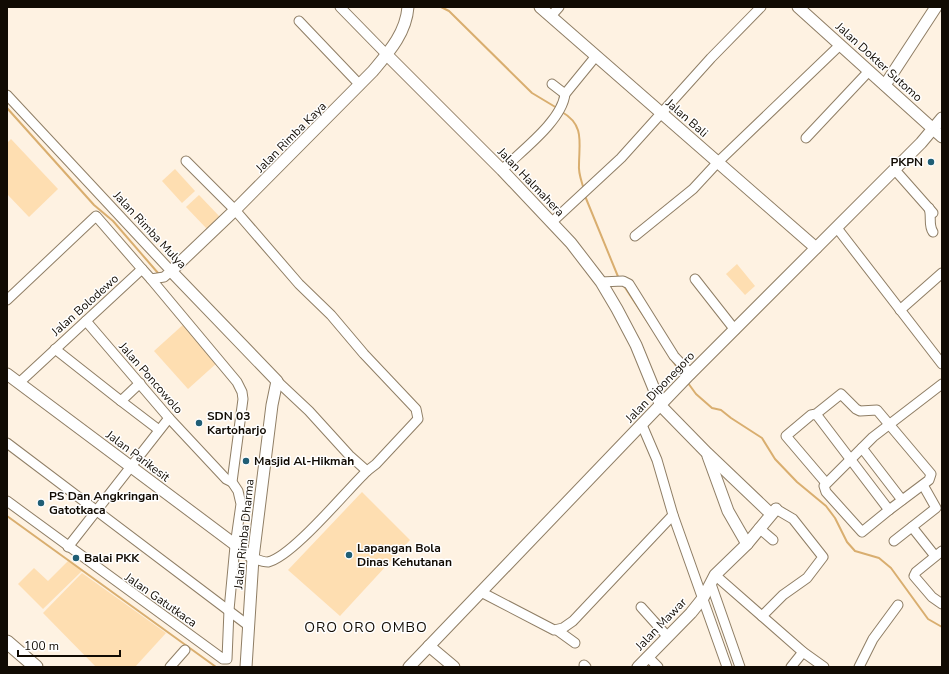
<svg xmlns="http://www.w3.org/2000/svg" width="949" height="674" viewBox="0 0 949 674" font-family="'Nunito Sans',sans-serif">
	<style>
		.green { fill: #fedeb1 }
		.lines { fill: none; stroke-linecap: round; stroke-linejoin: round }
		.stream { stroke: #d9ae6f; stroke-width: 2 }
		.minor-casing { stroke: #8f7e65; stroke-width: 11 }
		.major-casing { stroke: #8f7e65; stroke-width: 13 }
		.highway-casing { stroke: #8f7e65; stroke-width: 15 }
		.minor { stroke: #fff; stroke-width: 9 }
		.major { stroke: #fff; stroke-width: 11 }
		.highway { stroke: #fff; stroke-width: 13 }
		.poi-dot { fill: #205e75; stroke: #fff; stroke-width: 1.5 }
		.labels { text-anchor: middle; stroke-width: 3; stroke-linejoin: round; paint-order: stroke }
		.street-label { font-size: 12px; fill: #110b03; stroke: #fff }
		.poi-label { font-size: 12px; font-weight: bold; fill: #110b03; stroke: #fff; text-anchor: start }
		.quarter-label { font-size: 14px; letter-spacing: 1px; fill: #110b03; stroke: #fff }
	</style>
	<rect width="100%" height="100%" fill="#fef2e2"/>
	<!-- green -->
	<g class="green">
		<path d="M11 139 58 189 29 217 7 194V143Z"/>
		<path d="M175 169 195 191 182 203 162 181Z"/>
		<path d="M199 195 220 217 207 229 186 207Z"/>
		<path d="M737 264 755 286 745 295 726 274Z"/>
		<path d="M185 323 218 362 188 389 154 351Z"/>
		<path d="M362 492 410 540 340 616 288 570Z"/>
		<path d="M68 561 83 570 43 609 18 584 34 568 48 581Z"/>
		<path d="M82 573 166 633 135 667H96L43 613Z"/>
	</g>
	<g class="lines">
		<!-- stream -->
		<g class="stream">
			<path d="M441 7 449 11 532 93 557 108"/>
			<path d="M7 108 94 205 113 221 158 273"/>
			<path d="M562 112C585 125 579 143 579 165 578 173 582 182 584 190"/>
			<path d="M585 196 619 279"/>
			<path d="M624 286 651 327"/>
			<path d="M672 360 683 376"/>
			<path d="M688 383 696 394 712 408 721 410 731 418 762 438 775 459 797 482 826 506 835 518 847 542 855 551 879 558 891 568 928 619 942 627"/>
			<path d="M7 516 216 667"/>
		</g>
		<!-- minor casing -->
		<g class="minor-casing">
			<g id="minor">
				<path d="M340 7 387 55"/>
				<path d="M551 16 559 7"/>
				<path d="M299 21 360 85"/>
				<path d="M552 84 565 94 596 56"/>
				<path d="M7 95 171 271 164 277 151 279 142 269 20 382"/>
				<path d="M806 138 869 71"/>
				<path d="M186 161 235 210 299 284 331 315 364 354 416 409 418 419 376 464 367 471 349 455 309 411 277 381"/>
				<path d="M502 170C521 151 562 121 565 94"/>
				<path d="M895 170 933 213"/>
				<path d="M929 208C932 217 928 225 933 232"/>
				<path d="M552 222 621 158 711 58 761 7"/>
				<path d="M837 228 942 364"/>
				<path d="M635 236 693 189 718 162 840 45"/>
				<path d="M695 279 735 330"/>
				<path d="M601 282 623 281 629 284 674 356 691 374"/>
				<path d="M7 300 96 216 142 269"/>
				<path d="M900 310 942 273"/>
				<path d="M86 321 169 418 226 479 232 482"/>
				<path d="M55 349 121 401 140 383"/>
				<path d="M121 401 159 430"/>
				<path d="M816 414 889 510 929 480 931 474 877 410 860 411 856 409 841 394 816 414 811 415 786 436 826 483"/>
				<path d="M642 425 657 460 673 515 727 667"/>
				<path d="M7 443 249 626"/>
				<path d="M862 448 902 500"/>
				<path d="M7 501 223 659H227L229 610 235 546 241 504 238 491 232 482 243 399 242 392 237 382 151 279"/>
				<path d="M889 510 862 532 826 492 824 486 873 437 942 384"/>
				<path d="M912 527 935 556"/>
				<path d="M759 528 773 540"/>
				<path d="M894 541 936 508 923 485"/>
				<path d="M68 547 169 418"/>
				<path d="M942 551 916 572 914 576 932 597 942 604"/>
				<path d="M253 558C258 560 263 562 268 562 292 557 346 491 367 471"/>
				<path d="M715 575 803 652 824 667"/>
				<path d="M711 584 740 667"/>
				<path d="M481 592 554 630 563 628 573 621 673 515"/>
				<path d="M641 607 667 636"/>
				<path d="M762 616 783 595 807 578 823 557 793 519 776 509"/>
				<path d="M557 630 575 643"/>
				<path d="M648 657 658 667"/>
				<path d="M584 665 586 667"/>
				<path d="M170 667 185 650"/>
				<path d="M791 667 803 652"/>
				<path d="M859 667 873 639 898 605"/>
			</g>
		</g>
		<!-- major casing -->
		<g class="major-casing">
			<g id="major">
				<path d="M540 7 816 248"/>
				<path d="M798 7 942 137"/>
				<path d="M387 55 502 170 571 243 601 282 617 309 636 345 661 406 707 453 771 514"/>
				<path d="M885 85 936 7"/>
				<path d="M7 374 253 558"/>
				<path d="M708 456 728 511 747 544"/>
				<path d="M429 646 454 667"/>
				<path d="M246 667 253 558 272 405 277 381 171 271 235 210 373 71C389 52 406 33 408 7"/>
				<path d="M409 667 688 376 921 143 942 118"/>
				<path d="M638 667 691 613 703 598 715 575 747 544 776 509"/>
			</g>
		</g>
		<!-- highway casing -->
		<g class="highway-casing">
			<path id="highway" d="M7 642 36 667"/>
		</g>
		<!-- minor -->
		<use href="#minor" class="minor"/>
		<!-- major -->
		<use href="#major" class="major"/>
		<!-- highway -->
		<use href="#highway" class="highway"/>
	</g>
	<!-- markers -->
	<g class="poi-dot">
		<circle cx="931" cy="162" r="4"/>
		<circle cx="199" cy="423" r="4"/>
		<circle cx="246" cy="461" r="4"/>
		<circle cx="41" cy="503" r="4"/>
		<circle cx="349" cy="555" r="4"/>
		<circle cx="76" cy="558" r="4"/>
	</g>
	<g class="labels">
		<!-- street labels -->
		<g class="street-label">
			<text transform="translate(879 62) rotate(42)" y="4">Jalan Dokter Sutomo</text>
			<text transform="translate(687 118) rotate(41)" y="4">Jalan Bali</text>
			<text transform="translate(291 137) rotate(-45)" y="4">Jalan Rimba Kaya</text>
			<text transform="translate(531 182) rotate(46)" y="4">Jalan Halmahera</text>
			<text transform="translate(150 230) rotate(47)" y="4">Jalan Rimba Mulya</text>
			<text transform="translate(85 305) rotate(-42)" y="4">Jalan Bolodewo</text>
			<text transform="translate(151 378) rotate(49)" y="4">Jalan Poncowolo</text>
			<text transform="translate(660 387) rotate(-46)" y="4">Jalan Diponegoro</text>
			<text transform="translate(138 456) rotate(37)" y="4">Jalan Parikesit</text>
			<text transform="translate(244 534) rotate(-84)" y="4">Jalan Rimba Dharma</text>
			<text transform="translate(161 600) rotate(35)" y="4">Jalan Gatutkaca</text>
			<text transform="translate(661 624) rotate(-46)" y="4">Jalan Mawar</text>
		</g>
		<!-- poi labels -->
		<g class="poi-label">
			<text x="923" y="166" text-anchor="end">PKPN</text>
			<text x="207" y="420">SDN 03<tspan x="207" dy="14">Kartoharjo</tspan></text>
			<text x="254" y="465">Masjid Al-Hikmah</text>
			<text x="49" y="500">PS Dan Angkringan<tspan x="49" dy="14">Gatotkaca</tspan></text>
			<text x="357" y="552">Lapangan Bola<tspan x="357" dy="14">Dinas Kehutanan</tspan></text>
			<text x="84" y="562">Balai PKK</text>
		</g>
		<!-- quarter labels -->
		<g class="quarter-label">
			<text x="366" y="632">ORO ORO OMBO</text>
		</g>
	</g>
	<!-- border -->
	<rect width="949" height="674" fill="none" stroke="#110b03" stroke-width="16"/>
	<!-- scale -->
	<path d="M18 650v6h102v-6" fill="none" stroke="#110b03" stroke-width="2"/>
	<text x="24" y="650" font-size="12" fill="#110b03" stroke="#ffffff" stroke-width="3" paint-order="stroke">100 m</text>
</svg>
